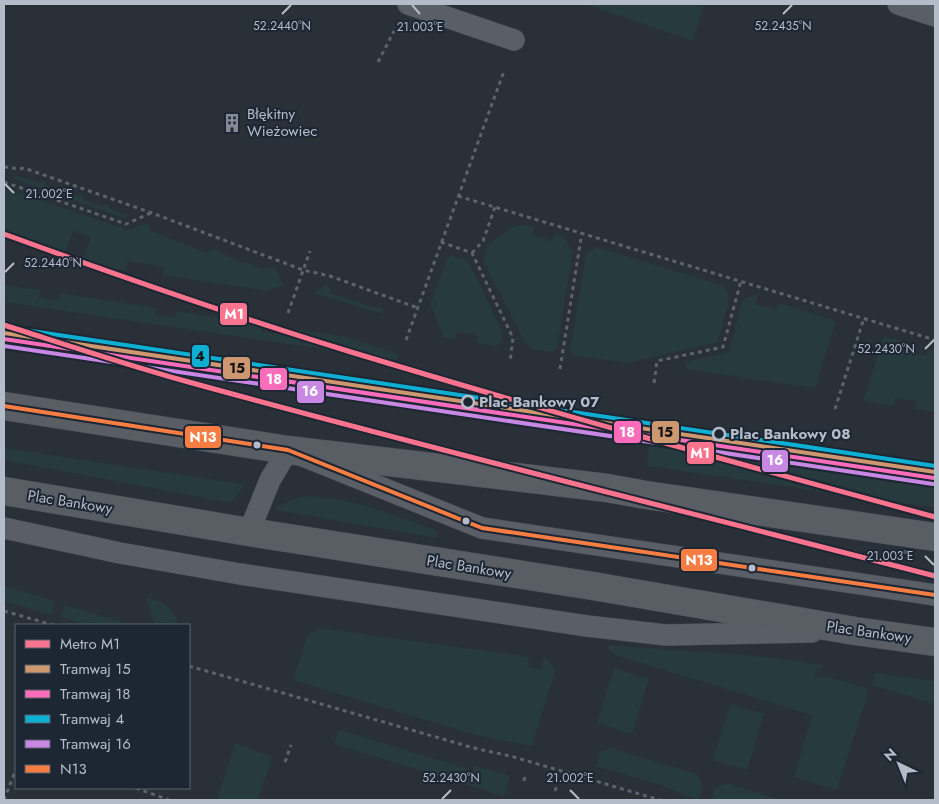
<svg xmlns="http://www.w3.org/2000/svg" width="939" height="804" viewBox="0 0 939 804" font-family="Jost,sans-serif">
	<style>
		.green { fill: #273a3e }
		.lines { fill: none; stroke-linecap: round; stroke-linejoin: round }
		.service-casing { stroke: #484c53; stroke-width: 22 }
		.secondary-casing { stroke: #484c53; stroke-width: 29 }
		.path { stroke: #5d636a; stroke-width: 3; stroke-dasharray: 4 4; stroke-linecap: butt }
		.service { stroke: #5a5e66; stroke-width: 21 }
		.secondary { stroke: #595d64; stroke-width: 28 }
		.bus-1-casing { stroke: #1d2633; stroke-width: 8 }
		.bus-1 { stroke: #f77d43; stroke-width: 4 }
		.tram-1-casing { stroke: #1d2633; stroke-width: 8 }
		.tram-2-casing { stroke: #1d2633; stroke-width: 8 }
		.tram-3-casing { stroke: #1d2633; stroke-width: 8 }
		.tram-4-casing { stroke: #1d2633; stroke-width: 8 }
		.tram-1 { stroke: #cd976f; stroke-width: 4 }
		.tram-2 { stroke: #fb6dba; stroke-width: 4 }
		.tram-3 { stroke: #0dafd3; stroke-width: 4 }
		.tram-4 { stroke: #c787e3; stroke-width: 4 }
		.metro-1-casing { stroke: #1d2633; stroke-width: 9 }
		.metro-1 { stroke: #fc738d; stroke-width: 5 }
		.ticks { fill: none; stroke: #b4bcc9; stroke-width: 2 }
		.stop-dot { fill: #1d2633; stroke: #b4bcc9; stroke-width: 2.5 }
		.bus-dot { fill: #b4bcc9; stroke: #1d2633; stroke-width: 2 }
		.labels { text-anchor: middle; stroke-width: 4; stroke-linejoin: round; paint-order: stroke }
		.poi-label { font-size: 15px; fill: #b4bcc9; stroke: #1d2633; text-anchor: start }
		.stop-label { font-size: 15px; font-weight: bold; fill: #b4bcc9; stroke: #1d2633; text-anchor: start }
		.street-label { font-size: 15px; fill: #b4bcc9; stroke: #1d2633 }
		.ticks-label { font-size: 12px; text-anchor: middle; fill: #b4bcc9; stroke: #1d2633; stroke-width: 4; stroke-linejoin: round; paint-order: stroke }
		.line-badge { stroke: #1d2633; stroke-width: 2 }
		.badge-label { font-size: 14px; text-anchor: middle; font-weight: bold; fill: #fff }
		.pale-badge-label { font-size: 14px; text-anchor: middle; font-weight: bold; fill: #111 }
	</style>
	<rect width="100%" height="100%" fill="#2a3038"/>
	<!-- green -->
	<g class="green">
		<path d="M585 4H693L703 7 693 41Z"/>
		<path d="M12 174 40 183 44 181 47 186 76 196 81 194 83 199 101 206 107 204 109 208 129 216 123 218 14 179Z"/>
		<path d="M4 188 128 230 147 223 151 231 207 253 216 248 220 253 263 269 274 266 284 285 267 291 163 275 164 267 127 261 126 270 82 263 91 237 73 231 64 257 4 239Z"/>
		<path d="M522 224 534 227 532 235 552 241 555 234 563 236 573 251 557 348 552 352 531 349 525 343 483 261 487 246 507 230Z"/>
		<path d="M597 247 724 286 730 297 718 342 627 363 573 355 570 350 586 254Z"/>
		<path d="M449 255 468 261 503 333 501 343 496 346 477 343 478 335 457 332 456 339 444 338 430 304Z"/>
		<path d="M327 284 331 293 375 308 381 307 384 314 313 293Z"/>
		<path d="M4 285 40 290 39 298 59 301 61 293 156 308 155 315 175 318 176 311 262 324V332L282 334 283 327 346 337 398 354 397 360 4 302Z"/>
		<path d="M753 295 758 296 756 304 776 310 779 303 836 321 815 388 685 369 686 362 729 352 742 300Z"/>
		<path d="M884 336 908 343 906 350 926 356 929 349 935 351V412L915 409 916 401 895 398 894 406 863 401Z"/>
		<path d="M650 439 935 482V508L647 466Z"/>
		<path d="M4 448 242 484 244 486 232 501 227 502 4 460Z"/>
		<path d="M299 497C345 494 395 516 438 531L436 538 276 510V507Z"/>
		<path d="M4 586 55 601 51 615 4 601Z"/>
		<path d="M146 597C161 601 176 608 178 625H154Z"/>
		<path d="M65 605 133 625H87L60 617Z"/>
		<path d="M320 628 529 657 528 666 541 669 543 659 548 660 555 671 532 746 476 735 293 680 308 635Z"/>
		<path d="M608 645 767 657 823 665 821 670 817 668 815 676 823 678 825 676 865 688 868 693 837 790 794 777 812 715 612 654 608 649Z"/>
		<path d="M614 668 649 679 632 734 597 723Z"/>
		<path d="M876 673 935 681V704L872 685Z"/>
		<path d="M730 704 764 714 747 770 713 760Z"/>
		<path d="M339 730 468 769V771L472 772 474 765 507 775V776L510 777 504 796 334 744Z"/>
		<path d="M235 743 273 757 257 800H223L218 798Z"/>
		<path d="M610 748 697 774 703 785 698 800 661 785 596 766 599 753Z"/>
		<path d="M726 783 777 799 778 800H711L715 789Z"/>
	</g>
	<g class="lines">
		<!-- service casing -->
		<g class="service-casing">
			<g id="service">
				<path d="M408 4 514 40"/>
				<path d="M898 4 935 16"/>
				<path d="M4 528 120 553 240 574 587 626 666 635 812 632"/>
				<path d="M249 532 270 480 288 450 482 528 935 595"/>
			</g>
		</g>
		<!-- secondary casing -->
		<g class="secondary-casing">
			<g id="secondary">
				<path d="M4 406 288 450 607 488 646 495 935 537"/>
				<path d="M4 491 249 532 593 586 855 631 935 642"/>
			</g>
		</g>
		<!-- path -->
		<g class="path">
			<path d="M378 62 394 31"/>
			<path d="M4 167C11 167 17 170 24 168L152 213 303 270 330 276 418 308"/>
			<path d="M4 182 126 224 151 213"/>
			<path d="M458 196 935 340"/>
			<path d="M441 242 472 253 513 338 510 362"/>
			<path d="M472 253 483 241 495 207"/>
			<path d="M288 313 310 251"/>
			<path d="M406 340 504 71"/>
			<path d="M560 369 582 232"/>
			<path d="M654 383 657 361 723 347 741 281"/>
			<path d="M835 409 864 318"/>
			<path d="M4 611 53 625"/>
			<path d="M189 666 474 748 514 757 660 800"/>
			<path d="M285 762 291 745"/>
			<path d="M524 781 525 776"/>
			<path d="M136 788 169 800"/>
			<path d="M555 791 557 785"/>
			<path d="M4 800 16 769"/>
		</g>
		<!-- service -->
		<use href="#service" class="service"/>
		<!-- secondary -->
		<use href="#secondary" class="secondary"/>
		<!-- bus-1 casing -->
		<g class="bus-1-casing">
			<path id="bus-1" d="M4 406 288 450 482 528 935 595"/>
		</g>
		<!-- bus-1 -->
		<use href="#bus-1" class="bus-1"/>
		<!-- tram-1 casing -->
		<g class="tram-1-casing">
			<path id="tram-1" d="M4 333 935 472"/>
		</g>
		<!-- tram-2 casing -->
		<g class="tram-2-casing">
			<path id="tram-2" d="M4 339 934 478"/>
		</g>
		<!-- tram-3 casing -->
		<g class="tram-3-casing">
			<path id="tram-3" d="M5 327 935 466"/>
		</g>
		<!-- tram-4 casing -->
		<g class="tram-4-casing">
			<path id="tram-4" d="M4 346 933 484"/>
		</g>
		<!-- tram-1 -->
		<use href="#tram-1" class="tram-1"/>
		<!-- tram-2 -->
		<use href="#tram-2" class="tram-2"/>
		<!-- tram-3 -->
		<use href="#tram-3" class="tram-3"/>
		<!-- tram-4 -->
		<use href="#tram-4" class="tram-4"/>
		<!-- metro-1 casing -->
		<g class="metro-1-casing">
			<g id="metro-1">
				<path d="M4 234C119 276 234 316 351 352 545 411 740 464 935 517"/>
				<path d="M4 325C64 344 124 364 185 381 434 450 685 511 935 576"/>
			</g>
		</g>
		<!-- metro-1 -->
		<use href="#metro-1" class="metro-1"/>
	</g>
	<!-- ticks -->
	<path class="ticks" d="M412 5 420 14M282 14 291 5M783 14 792 5M5 184 14 193M5 272 14 263M925 349 934 340M925 556 934 565M570 790 579 799M442 799 451 790"/>
	<!-- icons -->
	<defs>
		<g id="building-bare" transform="scale(1.5)"><path d="M-4-6H4V6H1V3H-1V6H-4ZM-2.5-4.3h1.7v1.8h-1.7ZM.8-4.3h1.7v1.8H.8ZM-2.5-1h1.7V.8h-1.7ZM.8-1h1.7V.8H.8Z" fill="#848b96" stroke="#1d2633" stroke-width="2.5" paint-order="stroke"/></g>
	</defs>
	<g fill-rule="evenodd">
		<use href="#building-bare" x="232" y="123"/>
	</g>
	<!-- markers -->
	<g class="stop-dot">
		<circle cx="468" cy="402" r="6"/>
		<circle cx="719" cy="434" r="6"/>
	</g>
	<g class="bus-dot">
		<circle cx="257" cy="445" r="4.5"/>
		<circle cx="466" cy="521" r="4.5"/>
		<circle cx="752" cy="568" r="4.5"/>
	</g>
	<g class="labels">
		<!-- poi labels -->
		<g class="poi-label">
			<text x="247" y="119">Błękitny<tspan x="247" dy="17">Wieżowiec</tspan></text>
		</g>
		<!-- stop labels -->
		<g class="stop-label">
			<text x="479" y="407">Plac Bankowy 07</text>
			<text x="730" y="439">Plac Bankowy 08</text>
		</g>
		<!-- street labels -->
		<g class="street-label">
			<text transform="translate(70 502) rotate(9)" y="5">Plac Bankowy</text>
			<text transform="translate(469 567) rotate(9)" y="5">Plac Bankowy</text>
			<text transform="translate(869 632) rotate(8)" y="5">Plac Bankowy</text>
		</g>
	</g>
	<g class="ticks-label">
		<text x="282" y="30">52.2440°N</text>
		<text x="783" y="30">52.2435°N</text>
		<text x="420" y="31">21.003°E</text>
		<text x="49" y="198">21.002°E</text>
		<text x="53" y="267">52.2440°N</text>
		<text x="886" y="353">52.2430°N</text>
		<text x="890" y="560">21.003°E</text>
		<text x="570" y="782">21.002°E</text>
		<text x="451" y="782">52.2430°N</text>
	</g>
	<g class="line-badge">
		<rect x="219" y="302" width="29" height="24" rx="5" fill="#fc738d"/>
		<rect x="191" y="344" width="19" height="24" rx="5" fill="#0dafd3"/>
		<rect x="222" y="356" width="29" height="24" rx="5" fill="#cd976f"/>
		<rect x="259" y="367" width="29" height="24" rx="5" fill="#fb6dba"/>
		<rect x="296" y="380" width="29" height="24" rx="5" fill="#c787e3"/>
		<rect x="651" y="420" width="29" height="24" rx="5" fill="#cd976f"/>
		<rect x="613" y="420" width="29" height="24" rx="5" fill="#fb6dba"/>
		<rect x="184" y="425" width="38" height="24" rx="5" fill="#f77d43"/>
		<rect x="686" y="441" width="29" height="24" rx="5" fill="#fc738d"/>
		<rect x="761" y="449" width="28" height="24" rx="5" fill="#c787e3"/>
		<rect x="680" y="548" width="38" height="24" rx="5" fill="#f77d43"/>
	</g>
	<g class="badge-label">
		<text x="234" y="319">M1</text>
		<text x="274" y="384">18</text>
		<text x="310" y="396">16</text>
		<text x="627" y="437">18</text>
		<text x="203" y="442">N13</text>
		<text x="700" y="458">M1</text>
		<text x="775" y="465">16</text>
		<text x="699" y="565">N13</text>
	</g>
	<g class="pale-badge-label">
		<text x="200" y="361">4</text>
		<text x="237" y="373">15</text>
		<text x="665" y="437">15</text>
	</g>
	<!-- border -->
	<rect width="939" height="804" fill="none" stroke="#b4bcc9" stroke-width="10"/>
	<!-- legend -->
	<rect x="15" y="624" width="175" height="165" fill="#1d2633" stroke="#59626f"/>
	<rect x="25" y="640" width="25" height="8" fill="#fc738d" stroke="#59626f"/>
	<text x="60" y="649" font-size="15" fill="#b4bcc9">Metro M1</text>
	<rect x="25" y="665" width="25" height="8" fill="#cd976f" stroke="#59626f"/>
	<text x="60" y="674" font-size="15" fill="#b4bcc9">Tramwaj 15</text>
	<rect x="25" y="690" width="25" height="8" fill="#fb6dba" stroke="#59626f"/>
	<text x="60" y="699" font-size="15" fill="#b4bcc9">Tramwaj 18</text>
	<rect x="25" y="715" width="25" height="8" fill="#0dafd3" stroke="#59626f"/>
	<text x="60" y="724" font-size="15" fill="#b4bcc9">Tramwaj 4</text>
	<rect x="25" y="740" width="25" height="8" fill="#c787e3" stroke="#59626f"/>
	<text x="60" y="749" font-size="15" fill="#b4bcc9">Tramwaj 16</text>
	<rect x="25" y="765" width="25" height="8" fill="#f77d43" stroke="#59626f"/>
	<text x="60" y="774" font-size="15" fill="#b4bcc9">N13</text>
	<!-- north arrow -->
	<g transform="translate(899 764) rotate(317)" stroke="#1d2633" stroke-width="4" paint-order="stroke">
	<path d="M0-4L9 19L0 12L-9 19Z" fill="#b4bcc9"/>
	<text y="-8" font-size="14" font-weight="bold" text-anchor="middle" fill="#b4bcc9">N</text>
	</g>
</svg>
